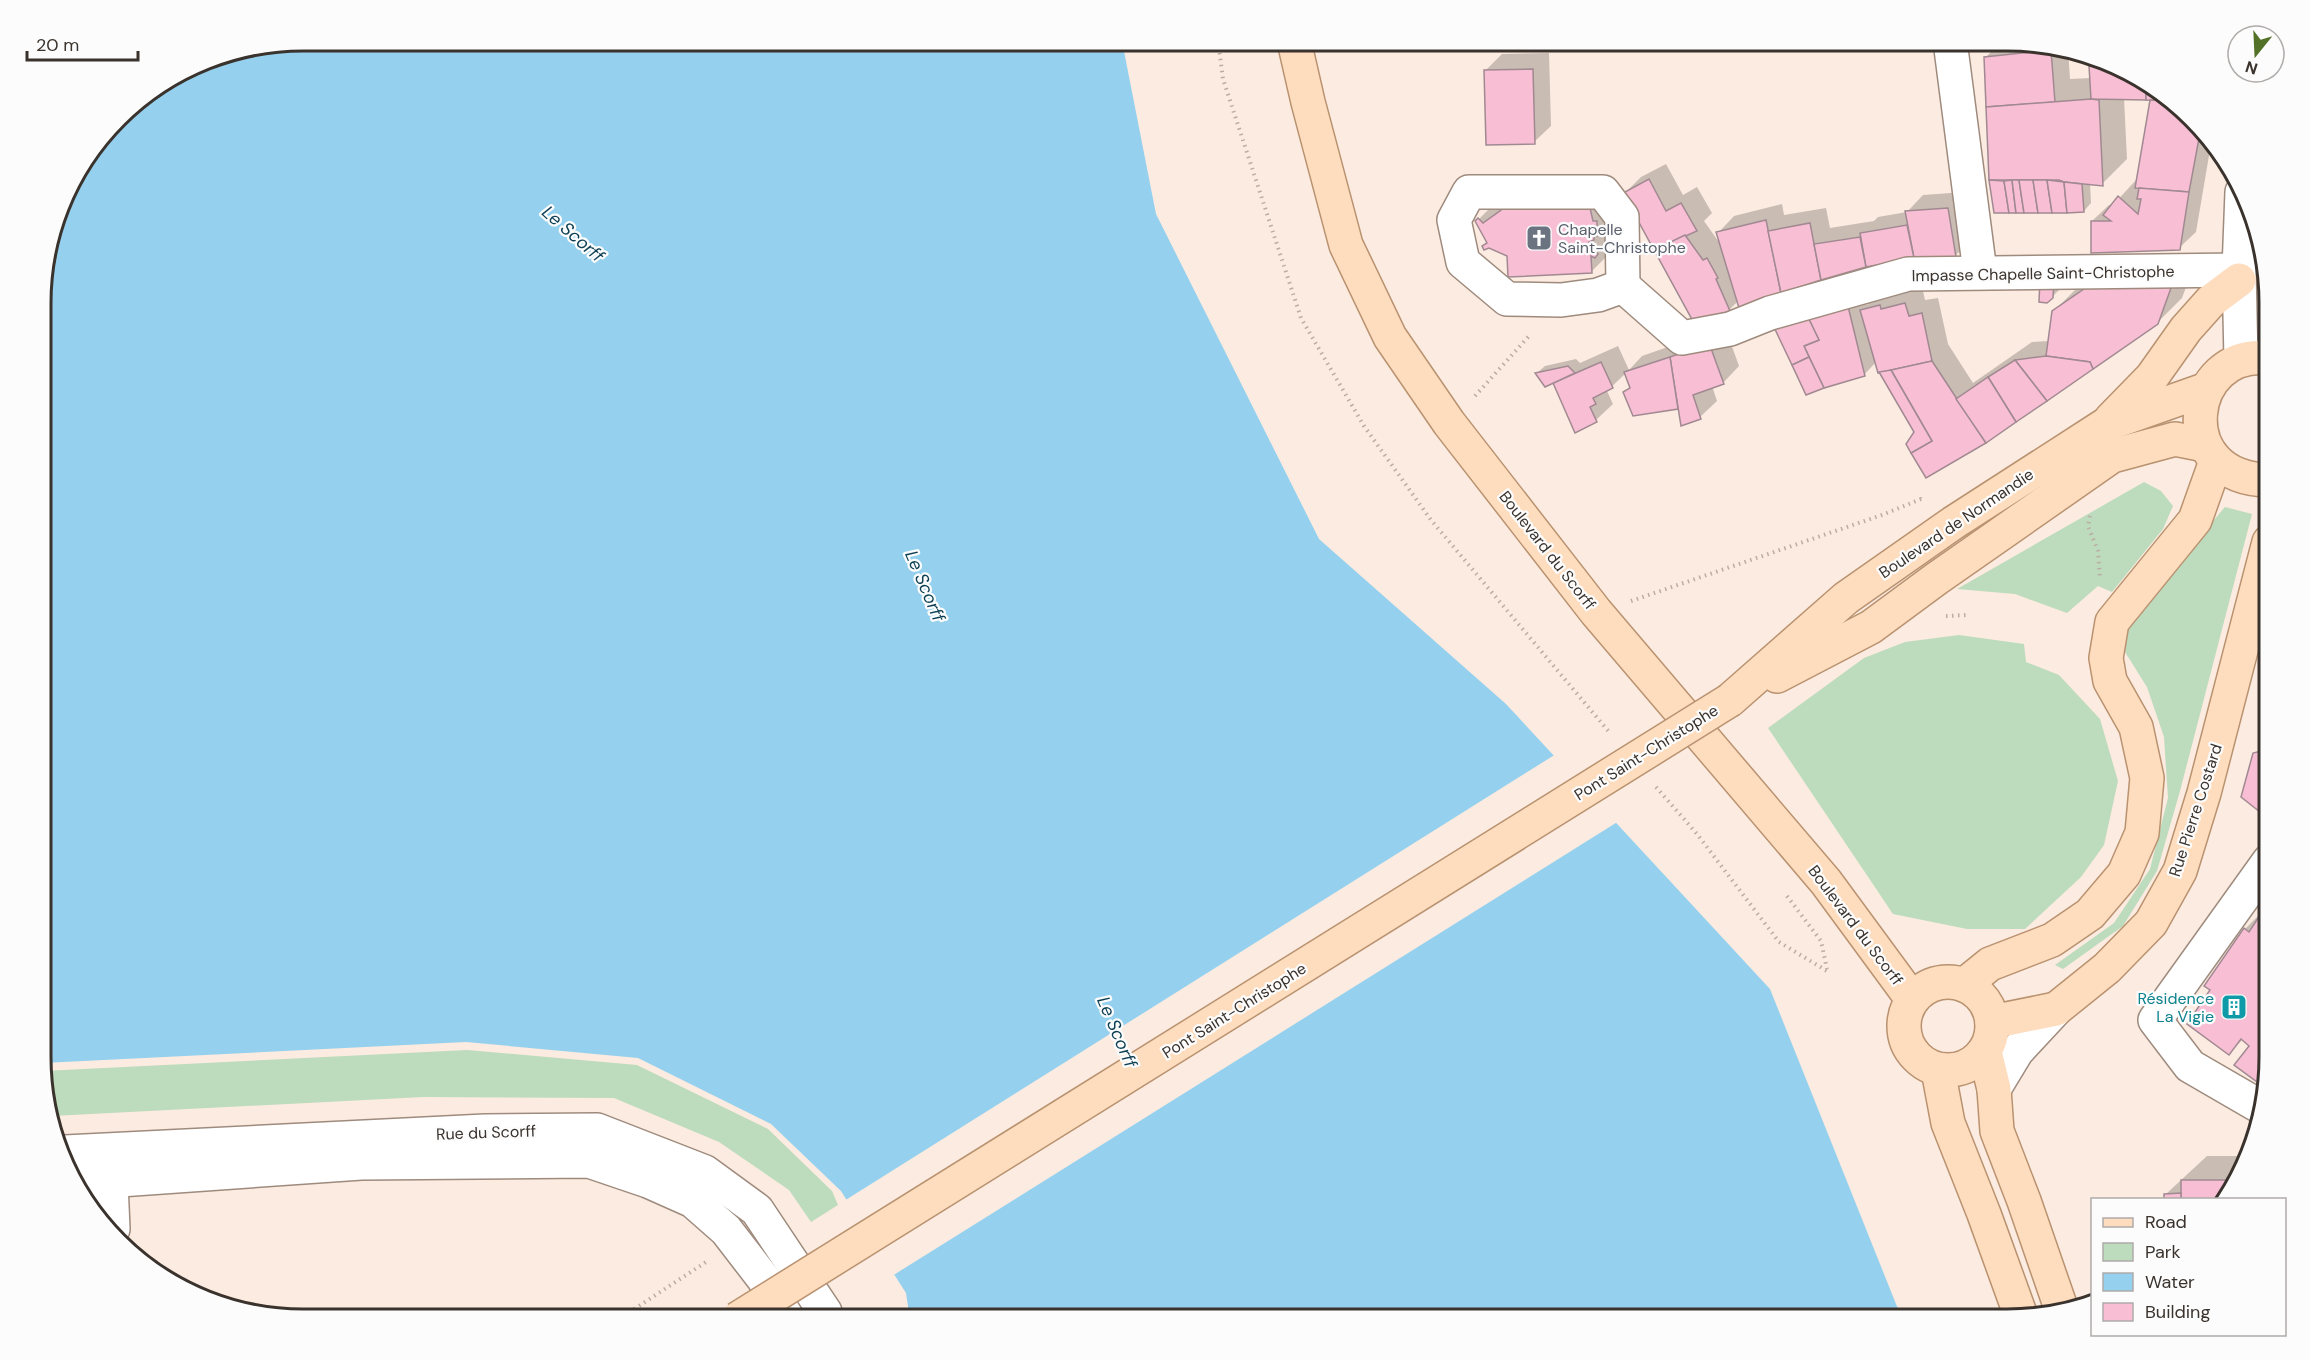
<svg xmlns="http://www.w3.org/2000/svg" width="2310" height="1360" viewBox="0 0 2310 1360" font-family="'DM Sans',sans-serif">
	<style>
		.green { fill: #bddbbd }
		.water { fill: #95d1ee }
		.pier { fill: #fcebe0 }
		.shadow { fill: #0003 }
		.building { fill: #f8bed4; stroke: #a18992; stroke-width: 1.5 }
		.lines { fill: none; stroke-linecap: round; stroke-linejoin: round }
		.minor-casing { stroke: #9e8b7e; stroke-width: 36 }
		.major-casing { stroke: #b99270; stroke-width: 36 }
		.path { stroke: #bbada4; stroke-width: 4; stroke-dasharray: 1.5 4.5; stroke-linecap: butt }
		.minor { stroke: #fff; stroke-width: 33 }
		.major { stroke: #feddbf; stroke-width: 33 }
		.major-bridge-casing { stroke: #b99270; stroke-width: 36; stroke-linecap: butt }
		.major-bridge { stroke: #feddbf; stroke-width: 33 }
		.labels { text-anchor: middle; stroke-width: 4.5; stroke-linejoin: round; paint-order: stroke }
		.worship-label { font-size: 16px; fill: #5b616d; stroke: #fcfcfc; text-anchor: start }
		.street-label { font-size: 16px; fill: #3a322c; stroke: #fcfcfc }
		.culture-label { font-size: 16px; fill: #0d838f; stroke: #fcfcfc; text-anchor: end }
		.water-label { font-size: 18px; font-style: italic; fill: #0c3f53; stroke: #fcfcfc }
		.rim { fill: none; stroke: #3a322c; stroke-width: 3 }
	</style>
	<rect width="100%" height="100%" fill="#fcebe0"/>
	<!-- green -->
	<g class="green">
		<path d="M2144 482 2161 491 2173 506 2163 529 2112 592 2098 586 2067 613 2015 594 1957 589Z"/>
		<path d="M2225 507 2252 514 2180 791 2157 871 2123 926 2063 969 2055 965 2114 923 2150 869 2168 798 2164 737 2147 687 2120 644 2125 624Z"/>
		<path d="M1959 635 2024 644 2026 662 2059 675 2100 719 2118 781 2104 845 2081 877 2025 929H1967L1893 914 1768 728 1864 658 1905 642Z"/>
		<path d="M467 1050 637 1065 768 1129 832 1191 838 1205 811 1222 789 1190 719 1142 614 1098 423 1097 52 1116 43 1091V1071Z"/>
	</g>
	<!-- water -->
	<path class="water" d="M303 41H1122L1156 214 1319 539 1506 704 1770 989 1902 1319H910L906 1293 841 1191 771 1124 638 1058 466 1042 43 1063V269L68 186 130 106 203 60Z"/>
	<!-- pier -->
	<path class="pier" d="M1556 754 1619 821 892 1276 844 1201Z"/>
	<!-- shadow -->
	<g class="shadow">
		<path d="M2002 41 2068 49 2070 79 2091 78V67L2098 59 2139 76 2211 144 2196 232 2179 248 2092 221 2109 205H2113L2136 180 2137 182 2152 99 2124 98 2127 159 2102 184 2090 183 2091 203 2084 211 1995 212 1990 180 1985 58Z"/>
		<path d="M1549 53 1551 126 1534 142 1486 70 1502 54Z"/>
		<path d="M1666 164 1683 195 1697 187 1712 213 1704 221 1721 245 1718 233 1734 216 1782 204 1784 215 1826 208 1830 228 1874 221 1878 217 1907 212 1923 195 1965 192 1972 239 1956 255 1914 257 1866 266 1738 301 1729 310 1624 194 1641 177Z"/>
		<path d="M1615 177 1613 182 1616 247 1591 272 1509 255 1489 246 1477 221 1504 194 1611 182Z"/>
		<path d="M2126 254H2165L2195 263 2182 298 2157 323 1916 432 1876 362 1864 375 1807 393 1773 322 1862 283 1867 305 1878 294 1922 287 1925 300 1938 298 1948 344 1973 383 2032 342 2049 341 2053 312 2078 287Z"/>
		<path d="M2049 271H2061L2060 289 2052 297Z"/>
		<path d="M1725 327 1739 366 1723 383 1712 386 1717 401 1700 417 1679 407 1634 414 1625 392 1631 386 1626 373 1607 391 1613 404 1596 420 1576 431 1553 382 1537 373 1545 366 1576 359 1580 363 1618 346 1629 370 1642 356Z"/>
		<path d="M2269 740V807L2267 808 2255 754Z"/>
		<path d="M2269 905V1074L2264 1085 2251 1045 2243 1039 2229 1053 2212 990 2245 929Z"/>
		<path d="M2207 1156H2244L2234 1189 2226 1200 2166 1194Z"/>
	</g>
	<!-- building -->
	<g class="building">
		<path d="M2051 50 2055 102 1986 107 1984 57Z"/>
		<path d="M2089 66H2115L2139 76 2146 82V100L2091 99Z"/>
		<path d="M1533 69 1535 144 1486 145 1484 70Z"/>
		<path d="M2146 82 2165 101 2146 100Z"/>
		<path d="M2091 99 2099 100 2103 186 2064 182 2059 180H1989L1986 107Z"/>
		<path d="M2150 100 2165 101 2200 133 2189 192 2135 188Z"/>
		<path d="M1649 179 1666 211 1681 203 1697 231 1654 250 1623 193Z"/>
		<path d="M1989 180 2004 181 2009 213H1994Z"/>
		<path d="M2012 180 2016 213H2009L2004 181Z"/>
		<path d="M2012 180H2019L2024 213H2016Z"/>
		<path d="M2019 180H2033L2038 213H2024Z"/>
		<path d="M2033 180H2047L2052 213H2038Z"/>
		<path d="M2047 180 2064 182 2067 213H2052Z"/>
		<path d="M2064 182 2082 184 2084 212 2067 213Z"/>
		<path d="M2139 188 2189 192 2180 250 2091 253V221H2111L2103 215 2118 196 2138 214 2141 199H2137Z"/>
		<path d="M1501 204 1590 208 1593 221H1597V236H1594V240L1589 242V247L1598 254 1595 258 1591 256 1592 273 1508 277 1507 256 1489 248 1484 250 1482 246 1487 243 1475 221 1478 218 1483 223 1501 210Z"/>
		<path d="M1948 208 1956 257 1914 258 1905 211Z"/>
		<path d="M1766 220 1781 293 1739 308 1716 232Z"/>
		<path d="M1810 223 1821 280 1781 293 1768 231Z"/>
		<path d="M1907 225 1914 258 1866 267 1860 233Z"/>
		<path d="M1685 235 1703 260 1707 258 1718 278 1716 279 1730 311 1694 323 1654 250Z"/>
		<path d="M1860 237 1866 267 1821 280 1814 244Z"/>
		<path d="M2054 278 2053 298 2047 303 2039 302 2040 279Z"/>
		<path d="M2100 278H2140L2171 288 2158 324 2093 369 2090 362 2046 356 2052 311Z"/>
		<path d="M1846 298 1865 376 1824 388 1804 346 1819 340 1805 311Z"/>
		<path d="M1905 303 1909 316 1922 313 1932 361 1878 373 1860 310 1880 305 1881 309Z"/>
		<path d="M1805 311 1819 340 1804 346 1809 357 1792 365 1771 321Z"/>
		<path d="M1709 343 1724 384 1693 395 1701 419 1681 426 1670 357Z"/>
		<path d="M2046 356 2090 362 2093 369 2047 401 2015 360Z"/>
		<path d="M1670 357 1678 409 1633 416 1623 392 1630 388 1624 372Z"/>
		<path d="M1809 357 1824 388 1806 395 1792 365Z"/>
		<path d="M2015 360 2047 401 2016 422 1988 377Z"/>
		<path d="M1932 361 1986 443 1926 478 1911 453 1932 441 1891 370Z"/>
		<path d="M1601 362 1613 388 1593 398 1596 404 1590 407 1597 422 1575 433 1553 383Z"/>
		<path d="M1568 366 1575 373 1545 387 1535 373Z"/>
		<path d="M1891 370 1932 441 1911 453 1906 444 1914 432 1879 372Z"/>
		<path d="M1988 377 2016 422 1986 443 1956 399Z"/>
		<path d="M2269 749V806L2268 810 2260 812 2241 797 2253 753Z"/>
		<path d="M2268 903 2269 1074 2264 1087 2234 1065 2249 1046 2241 1039 2229 1055 2187 1024 2210 990 2204 986 2244 928 2249 932Z"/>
		<path d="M2181 1180H2237L2234 1189 2226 1200H2181Z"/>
		<path d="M2181 1193V1200H2164V1194Z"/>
	</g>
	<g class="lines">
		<!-- minor casing -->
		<g class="minor-casing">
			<g id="minor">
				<path d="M1950 41 1980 272"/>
				<path d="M1469 192H1603L1622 217 1623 286 1598 295 1561 300 1507 299 1463 262 1454 220Z"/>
				<path d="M1623 286 1682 338 1730 329 1770 313 1908 274 2239 270"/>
				<path d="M2241 360 2239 270 2242 192"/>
				<path d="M1994 1089 2017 1051 2056 1009"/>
				<path d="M2259 1106 2190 1066 2155 1020 2269 861"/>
				<path d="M65 1152 485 1131 597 1130 705 1172 757 1210 825 1312 827 1319"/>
				<path d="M110 1160 113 1229"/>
				<path d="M77 1183 361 1163 589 1161 648 1181 693 1201 726 1230 763 1278 788 1319"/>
			</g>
		</g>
		<!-- major casing -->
		<g class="major-casing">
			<g id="major">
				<path d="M1294 41 1308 102 1346 245 1390 337 1449 423 1596 612 1826 882 1912 999"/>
				<path d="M2269 358C2186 348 2169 479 2269 480"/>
				<path d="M2111 419 2152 377 2186 329 2211 301 2239 280"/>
				<path d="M1777 676 1871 627 1936 579 2112 456 2175 439 2205 445"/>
				<path d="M1730 700 1846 598 1953 523 2105 425 2207 389"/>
				<circle cx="1948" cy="1026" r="44"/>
				<path d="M1964 985 1990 964 2052 940 2090 914 2124 874 2142 833 2147 778 2136 727 2110 681 2106 658 2112 622 2195 520 2216 461"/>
				<path d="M1992 1022 2056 1009 2107 968 2151 923 2180 871 2204 793 2269 542"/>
				<path d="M1985 1052 1994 1089 1997 1131 2024 1201 2061 1308"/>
				<path d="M1938 1070 1948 1123 1984 1214 2022 1319"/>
			</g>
		</g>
		<!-- path -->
		<g class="path">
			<path d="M1218 41 1223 79 1301 318 1364 426 1431 520 1610 733"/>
			<path d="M1475 396 1530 335"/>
			<path d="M2090 516 2088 526 2098 551 2100 578"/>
			<path d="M1631 601 1882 515 1921 499 1923 501"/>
			<path d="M1946 616 1967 615"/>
			<path d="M1656 787 1697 834 1779 942 1827 971"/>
			<path d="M1787 896 1821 941 1827 969"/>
			<path d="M619 1319 706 1262"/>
		</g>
		<!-- minor -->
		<use href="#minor" class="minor"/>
		<!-- major -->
		<use href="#major" class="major"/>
		<!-- major-bridge casing -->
		<g class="major-bridge-casing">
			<path id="major-bridge" d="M737 1319 1730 700"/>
		</g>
		<!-- major-bridge -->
		<use href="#major-bridge" class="major-bridge"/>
	</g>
	<!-- icons -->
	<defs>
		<g id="church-square" transform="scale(1.35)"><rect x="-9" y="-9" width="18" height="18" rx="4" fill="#6b7280" stroke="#fcfcfc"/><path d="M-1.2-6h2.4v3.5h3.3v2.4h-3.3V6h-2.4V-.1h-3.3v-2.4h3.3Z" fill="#fff"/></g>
		<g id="building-square" transform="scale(1.35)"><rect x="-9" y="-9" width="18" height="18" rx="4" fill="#0f9aa8" stroke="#fcfcfc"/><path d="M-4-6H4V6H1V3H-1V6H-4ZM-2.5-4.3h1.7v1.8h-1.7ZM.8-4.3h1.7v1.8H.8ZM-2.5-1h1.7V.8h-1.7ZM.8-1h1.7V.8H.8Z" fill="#fff"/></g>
	</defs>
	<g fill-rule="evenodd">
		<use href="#church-square" x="1539" y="238"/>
		<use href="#building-square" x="2234" y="1007"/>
	</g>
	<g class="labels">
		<!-- worship labels -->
		<g class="worship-label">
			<text x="1558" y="235">Chapelle<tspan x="1558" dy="18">Saint-Christophe</tspan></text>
		</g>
		<!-- street labels -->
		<g class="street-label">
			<text transform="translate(2043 273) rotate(-1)" y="6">Impasse Chapelle Saint-Christophe</text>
			<text transform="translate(1956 523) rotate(-34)" y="6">Boulevard de Normandie</text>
			<text transform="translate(1548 550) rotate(52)" y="6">Boulevard du Scorff</text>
			<text transform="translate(1646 752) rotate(-32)" y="6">Pont Saint-Christophe</text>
			<text transform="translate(2195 810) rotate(-72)" y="6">Rue Pierre Costard</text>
			<text transform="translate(1856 925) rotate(53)" y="6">Boulevard du Scorff</text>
			<text transform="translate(1234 1010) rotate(-32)" y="6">Pont Saint-Christophe</text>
			<text transform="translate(486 1132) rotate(-2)" y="6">Rue du Scorff</text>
		</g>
		<!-- culture labels -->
		<g class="culture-label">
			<text x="2214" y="1004">Résidence<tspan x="2214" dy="18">La Vigie</tspan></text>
		</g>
		<!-- water labels -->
		<g class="water-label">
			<text transform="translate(573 234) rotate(41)" y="6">Le Scorff</text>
			<text transform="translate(925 586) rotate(67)" y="6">Le Scorff</text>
			<text transform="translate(1117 1032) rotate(67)" y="6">Le Scorff</text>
		</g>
	</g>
	<!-- crop -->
	<path d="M0 0H2310V1360H0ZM303 51H2007A252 252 0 0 1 2259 303V1057A252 252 0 0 1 2007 1309H303A252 252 0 0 1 51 1057V303A252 252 0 0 1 303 51Z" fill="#fcfcfc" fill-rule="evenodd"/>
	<path class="rim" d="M303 51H2007A252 252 0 0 1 2259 303V1057A252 252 0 0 1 2007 1309H303A252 252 0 0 1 51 1057V303A252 252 0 0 1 303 51Z"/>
	<!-- legend -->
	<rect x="2091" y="1198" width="195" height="138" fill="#fcfcfc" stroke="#aeaba9" stroke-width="1.5"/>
	<rect x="2103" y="1218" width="30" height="9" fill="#feddbf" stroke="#aeaba9" stroke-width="1.5"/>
	<text x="2145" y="1228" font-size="18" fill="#3a322c">Road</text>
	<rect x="2103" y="1243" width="30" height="18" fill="#bddbbd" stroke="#aeaba9" stroke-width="1.5"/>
	<text x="2145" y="1258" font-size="18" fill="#3a322c">Park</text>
	<rect x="2103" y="1273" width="30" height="18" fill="#95d1ee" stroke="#aeaba9" stroke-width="1.5"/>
	<text x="2145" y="1288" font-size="18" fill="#3a322c">Water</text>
	<rect x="2103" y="1303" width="30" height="18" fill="#f8bed4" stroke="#aeaba9" stroke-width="1.5"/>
	<text x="2145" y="1318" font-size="18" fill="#3a322c">Building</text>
	<!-- north arrow -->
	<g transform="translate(2256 54) rotate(198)"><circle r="28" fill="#fcfcfc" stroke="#aeaba9" stroke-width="1.5"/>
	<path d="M0-4.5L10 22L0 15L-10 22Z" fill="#537228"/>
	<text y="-9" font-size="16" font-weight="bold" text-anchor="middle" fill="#3a322c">N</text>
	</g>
	<!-- scale -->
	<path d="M27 51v9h111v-9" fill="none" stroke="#3a322c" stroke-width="3"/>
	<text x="36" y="51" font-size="18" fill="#3a322c" stroke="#fcfcfc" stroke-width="4.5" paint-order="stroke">20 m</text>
</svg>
